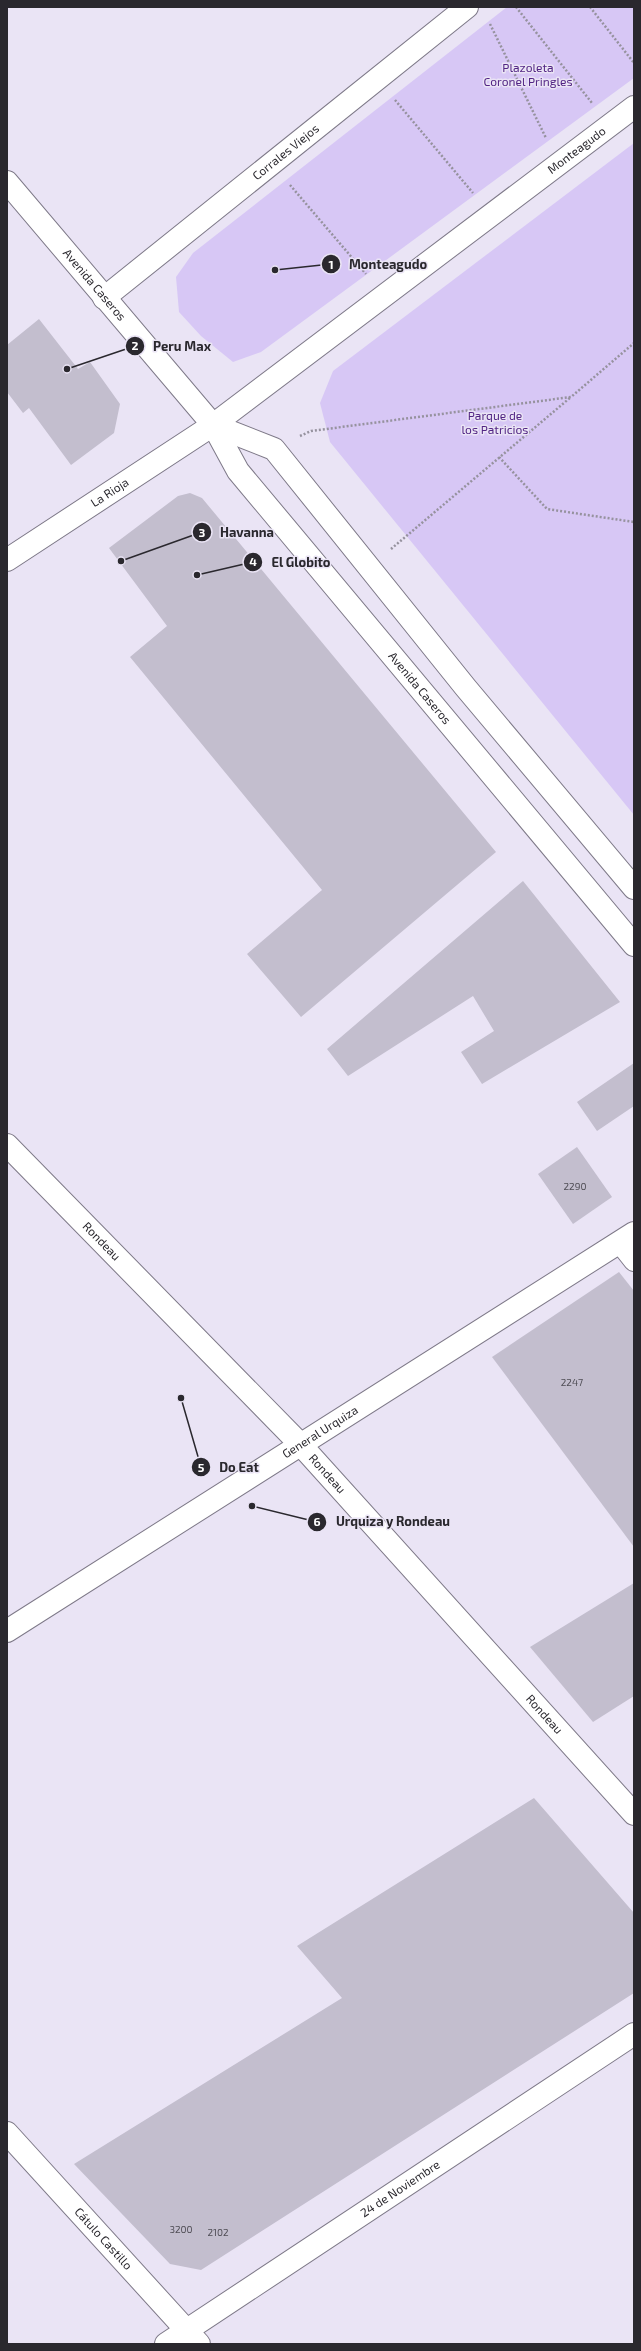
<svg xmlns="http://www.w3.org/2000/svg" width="641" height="2351" viewBox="0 0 641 2351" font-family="'Exo 2',sans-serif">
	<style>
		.green { fill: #d7c7f5 }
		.building { fill: #c3bece }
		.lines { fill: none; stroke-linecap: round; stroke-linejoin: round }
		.lane-casing { stroke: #7e7988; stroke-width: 22 }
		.street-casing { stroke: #7e7988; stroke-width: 24 }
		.secondary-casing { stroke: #7e7988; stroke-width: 24 }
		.path { stroke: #96929e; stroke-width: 2.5; stroke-dasharray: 2 2; stroke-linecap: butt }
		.lane { stroke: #fff; stroke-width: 20 }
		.street { stroke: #fff; stroke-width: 22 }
		.secondary { stroke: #fff; stroke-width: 22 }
		.labels { text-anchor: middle; stroke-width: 3; stroke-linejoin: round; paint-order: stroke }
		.number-label { font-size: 10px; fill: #504e56 }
		.park-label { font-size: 12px; fill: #522584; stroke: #eae4f5 }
		.street-label { font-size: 12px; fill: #2a282e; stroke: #eae4f5 }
		.leader { fill: none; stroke: #2a282e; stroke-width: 1.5 }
		.callout-dot { fill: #2a282e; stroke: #eae4f5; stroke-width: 1.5 }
		.mark-label { font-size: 12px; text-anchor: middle; font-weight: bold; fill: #fff }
		.callout-label { font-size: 13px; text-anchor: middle; font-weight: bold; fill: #2a282e; stroke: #eae4f5; stroke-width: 3; stroke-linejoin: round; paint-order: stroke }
	</style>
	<rect width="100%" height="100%" fill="#eae4f5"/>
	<!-- green -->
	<g class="green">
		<path d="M507 7H634V78L261 352 233 362 201 336 179 312 176 277 193 253Z"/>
		<path d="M634 143V815L330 442 320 403 333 371Z"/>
	</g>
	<!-- building -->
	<g class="building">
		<path d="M39 319 78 369 90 362 120 404 114 433 71 465 29 408 23 413 7 392V345Z"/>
		<path d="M190 493 202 498 496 852 301 1017 247 954 322 890 130 657 167 626 109 548 178 496Z"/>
		<path d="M523 881 620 1002 482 1084 461 1052 494 1031 473 996 348 1076 327 1049Z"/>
		<path d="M634 1063V1106L597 1131 577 1102Z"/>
		<path d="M577 1147 612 1197 573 1224 538 1174Z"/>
		<path d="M619 1272 634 1291V1547L492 1357Z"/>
		<path d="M634 1583V1696L593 1722 530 1647Z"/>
		<path d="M534 1798 634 1913V1993L201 2270 170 2264 74 2164 342 1998 297 1946Z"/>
	</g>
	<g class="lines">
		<!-- lane casing -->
		<g class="lane-casing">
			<path id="lane" d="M619 1242 634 1261"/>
		</g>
		<!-- street casing -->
		<g class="street-casing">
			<g id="street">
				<path id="s1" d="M104 298 467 7"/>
				<path id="s2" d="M7 560 213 425 634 107"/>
				<path id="s3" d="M7 1145 300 1444 634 1814"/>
				<path id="s4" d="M7 1631 634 1233"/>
				<path id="s5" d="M7 2133 199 2344"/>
				<path id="s6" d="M166 2344 634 2034"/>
			</g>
		</g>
		<!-- secondary casing -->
		<g class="secondary-casing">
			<g id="secondary">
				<path id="s7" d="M7 182 213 425 238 471 634 945"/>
				<path d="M213 425 274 449 466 688 634 888"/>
			</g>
		</g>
		<!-- path -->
		<g class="path">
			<path d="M516 7 592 103"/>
			<path d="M590 7 634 63"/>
			<path d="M490 24 546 138"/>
			<path d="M395 100 473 193"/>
			<path d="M290 185 366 274"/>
			<path d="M300 436 311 431 571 397 634 343"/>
			<path d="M499 457 547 509 634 522"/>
			<path d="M391 549 571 397"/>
		</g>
		<!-- lane -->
		<use href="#lane" class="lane"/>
		<!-- street -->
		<use href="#street" class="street"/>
		<!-- secondary -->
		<use href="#secondary" class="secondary"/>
	</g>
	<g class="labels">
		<!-- number labels -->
		<g class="number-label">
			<text x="575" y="1190">2290</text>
			<text x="572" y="1386">2247</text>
			<text x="181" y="2233">3200</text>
			<text x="218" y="2236">2102</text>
		</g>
		<!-- park labels -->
		<g class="park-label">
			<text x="528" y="72">Plazoleta<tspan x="528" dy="14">Coronel Pringles</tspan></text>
			<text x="495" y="420">Parque de<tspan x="495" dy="14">los Patricios</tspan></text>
		</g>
		<!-- street labels -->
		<g class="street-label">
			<text dy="4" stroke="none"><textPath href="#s2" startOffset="702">Monteagudo</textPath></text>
			<text dy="4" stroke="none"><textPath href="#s1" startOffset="233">Corrales Viejos</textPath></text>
			<text dy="4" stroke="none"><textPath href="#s7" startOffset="135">Avenida Caseros</textPath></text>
			<text dy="4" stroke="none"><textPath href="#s2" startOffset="123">La Rioja</textPath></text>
			<text dy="4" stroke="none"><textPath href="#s7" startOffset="654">Avenida Caseros</textPath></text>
			<text dy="4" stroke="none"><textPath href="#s3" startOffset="135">Rondeau</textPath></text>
			<text dy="4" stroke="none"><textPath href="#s4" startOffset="371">General Urquiza</textPath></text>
			<text dy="4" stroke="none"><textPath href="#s3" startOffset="459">Rondeau</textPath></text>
			<text dy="4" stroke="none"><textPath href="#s3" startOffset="783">Rondeau</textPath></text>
			<text dy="4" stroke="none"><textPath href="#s6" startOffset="281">24 de Noviembre</textPath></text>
			<text dy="4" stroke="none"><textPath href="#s5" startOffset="143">Cátulo Castillo</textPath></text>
		</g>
	</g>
	<!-- callouts -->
	<path class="leader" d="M275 270L331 264M67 369L135 346M121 561L202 532M197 575L253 562M181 1398L201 1467M252 1506L317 1522"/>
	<g class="callout-dot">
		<circle cx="275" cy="270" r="4"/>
		<circle cx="67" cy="369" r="4"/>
		<circle cx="121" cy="561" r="4"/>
		<circle cx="197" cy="575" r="4"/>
		<circle cx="181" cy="1398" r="4"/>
		<circle cx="252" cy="1506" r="4"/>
		<circle cx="331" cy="264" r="10"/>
		<circle cx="135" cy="346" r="10"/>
		<circle cx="202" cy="532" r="10"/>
		<circle cx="253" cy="562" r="10"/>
		<circle cx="201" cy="1467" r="10"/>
		<circle cx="317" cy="1522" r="10"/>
	</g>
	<g class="mark-label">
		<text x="331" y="269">1</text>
		<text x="135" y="350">2</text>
		<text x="202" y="537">3</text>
		<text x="253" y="566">4</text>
		<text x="201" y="1472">5</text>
		<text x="317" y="1526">6</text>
	</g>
	<g class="callout-label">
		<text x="388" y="269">Monteagudo</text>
		<text x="182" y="351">Peru Max</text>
		<text x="247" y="537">Havanna</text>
		<text x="301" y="567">El Globito</text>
		<text x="239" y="1472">Do Eat</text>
		<text x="393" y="1526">Urquiza y Rondeau</text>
	</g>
	<!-- border -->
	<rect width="641" height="2351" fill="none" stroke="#2a282e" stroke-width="16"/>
</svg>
